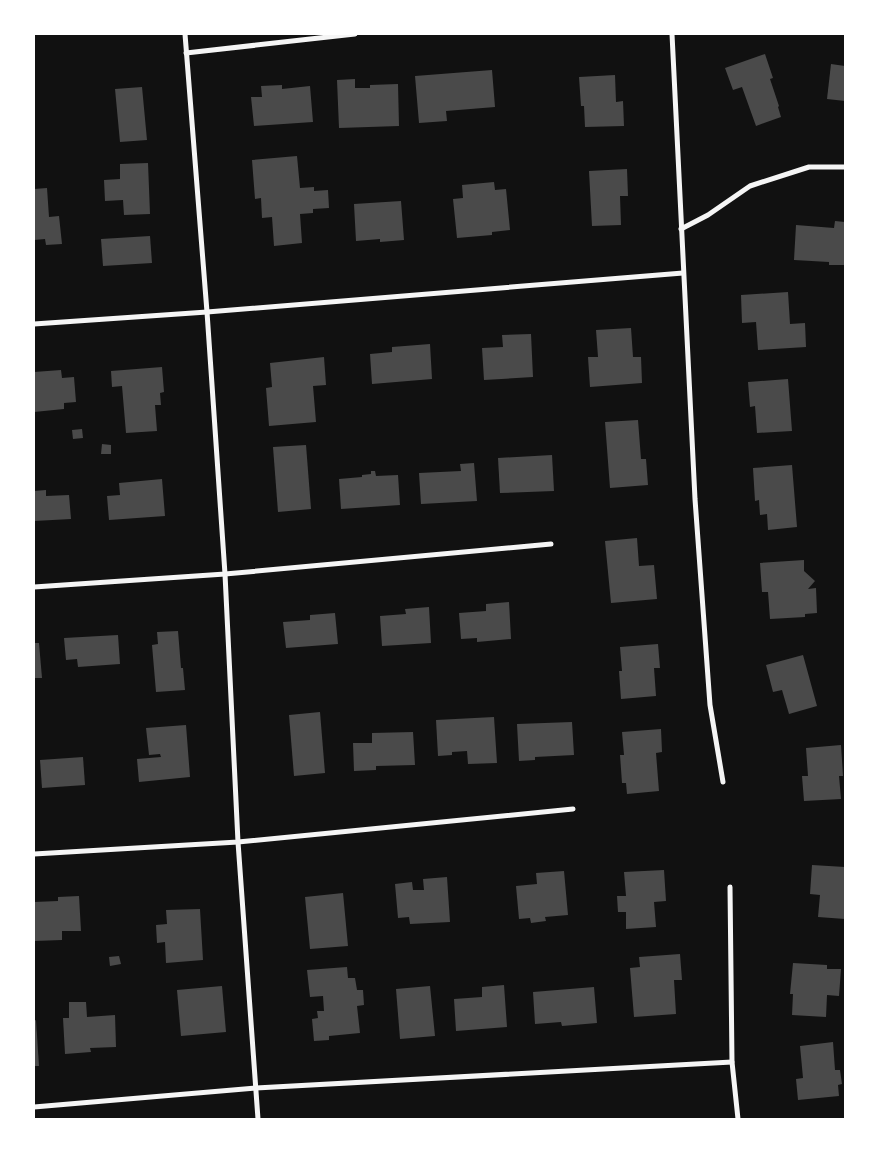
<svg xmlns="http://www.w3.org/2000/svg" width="879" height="1153" viewBox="0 0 879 1153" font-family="Rubik,sans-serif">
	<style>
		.building { fill: #4a4a4a }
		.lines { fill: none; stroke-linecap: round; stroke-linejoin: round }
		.minor { stroke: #f5f5f5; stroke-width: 5 }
	</style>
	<rect width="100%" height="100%" fill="#111"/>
	<!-- building -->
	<g class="building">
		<path d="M765 54 773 78 770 79 779 106 778 107 781 117 756 126 742 87 733 90 725 68Z"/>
		<path d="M831 64 845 66V101L827 99Z"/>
		<path d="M492 70 495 107 446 111 447 121 419 123 415 76Z"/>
		<path d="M615 75 616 102 623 101 624 126 585 127 584 106H581L579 77Z"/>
		<path d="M355 79V88H370V85L398 84 399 126 339 128 337 80Z"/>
		<path d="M282 85V89L310 86 313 122 254 126 251 97H262L261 86Z"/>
		<path d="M142 87 147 140 120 142 115 89Z"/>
		<path d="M297 156 300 188 314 187V191L328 190 329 208 313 209V213L300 214 302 243 274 246 272 217 262 218 261 198 255 199 252 160Z"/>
		<path d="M148 163 150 214 124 215 123 200 105 201 104 180 120 179V164Z"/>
		<path d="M627 169 628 196H620L621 225 592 226 589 171Z"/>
		<path d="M494 182 495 190 506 189 510 230 492 232V235L457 238 453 199 463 198 462 185Z"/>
		<path d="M47 188 49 217 59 216 62 244 46 245 45 239 34 240V189Z"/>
		<path d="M401 201 404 240 380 242V239L356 241 354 204Z"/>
		<path d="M835 221 845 222V265H829V262L794 260 796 225 834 228Z"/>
		<path d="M150 236 152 263 103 266 101 239Z"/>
		<path d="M788 292 790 324 805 323 806 347 758 350 756 322 742 323 741 295Z"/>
		<path d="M631 328 633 357H641L642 383 590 387 588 357H598L596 330Z"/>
		<path d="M531 334 533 377 484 380 482 348 503 347 502 335Z"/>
		<path d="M430 344 432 379 372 384 370 354 392 352V347Z"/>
		<path d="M324 357 326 385 313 386 316 422 269 426 266 388 272 387 270 363Z"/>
		<path d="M162 367 164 392 160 393 161 405H155L157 431 126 433 122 386 112 387 111 371Z"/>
		<path d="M61 370 62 378 74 377 76 402 64 403V409L34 412V372Z"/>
		<path d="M788 379 792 431 757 433 755 406 750 407 748 382Z"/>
		<path d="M638 420 641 459H646L648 485 610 488 605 422Z"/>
		<path d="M82 429 83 438 73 439 72 430Z"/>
		<path d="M102 444 111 445V454H101Z"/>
		<path d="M306 445 311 509 278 512 273 447Z"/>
		<path d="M552 455 554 491 500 493 498 458Z"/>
		<path d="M474 463 477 501 421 504 419 473 461 471 460 464Z"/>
		<path d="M792 465 797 527 768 530 767 514 760 515 759 500 755 501 753 468Z"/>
		<path d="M371 471H375L376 476 398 475 400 505 341 509 339 479 362 477V475L371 474Z"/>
		<path d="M162 479 165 516 109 520 107 496 120 495 119 483Z"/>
		<path d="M46 490V496L69 495 71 519 34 521V491Z"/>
		<path d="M637 538 639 566 654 565 657 599 611 603 605 541Z"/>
		<path d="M804 560V571L815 581 808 589 816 588 817 613 805 614V617L770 619 768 592H762L760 563Z"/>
		<path d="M509 602 511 639 477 642V638L461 639 459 613 486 611V604Z"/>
		<path d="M429 607 431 643 382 646 380 616 406 614 405 609Z"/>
		<path d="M335 613 338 644 286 648 283 622 310 620V615Z"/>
		<path d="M178 631 181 668H183L185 690 156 692 152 645 158 644 157 632Z"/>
		<path d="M118 635 120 664 78 667 77 659 66 660 64 638Z"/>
		<path d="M34 643H39L42 678H34Z"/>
		<path d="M658 644 660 668H654L656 696 621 699 619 671H622L620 647Z"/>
		<path d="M803 655 817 706 789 714 782 690 773 692 766 665Z"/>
		<path d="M320 712 325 773 294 776 289 715Z"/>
		<path d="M494 717 497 763 468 764 467 751 452 752V755L438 756 436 720Z"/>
		<path d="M572 722 574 755 535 757V760L519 761 517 724Z"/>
		<path d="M186 725 190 777 139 782 137 759 161 757 160 754 149 755 146 728Z"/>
		<path d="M661 729 662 752 656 753 659 791 627 794 626 783H622L620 755H624L622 732Z"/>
		<path d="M413 732 415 765 376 766V770L354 771 353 743H372V733Z"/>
		<path d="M841 745 843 776H839L841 799 804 801 802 776H808L806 748Z"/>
		<path d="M83 757 85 785 42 788 40 760Z"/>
		<path d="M812 865 845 867V919L818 917 820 895 810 894Z"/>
		<path d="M664 870 666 901 654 902 656 927 626 929V912H618L617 896H626L624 872Z"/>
		<path d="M564 871 568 915 545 917 546 921 531 923 530 918 519 919 516 886 537 884 536 873Z"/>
		<path d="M447 877 450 922 410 924 409 917 398 918 395 884 412 882 413 890H424L423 879Z"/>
		<path d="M343 893 348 946 310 949 305 897Z"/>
		<path d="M79 896 81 931H62V940L34 941V902L58 901V897Z"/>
		<path d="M200 909 203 960 166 963 165 942 157 943 156 925 167 924 166 910Z"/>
		<path d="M680 954 682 980H674L676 1014 634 1017 630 968 640 967 639 957Z"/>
		<path d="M119 956 121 964 110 966 109 957Z"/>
		<path d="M793 963 827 965V969H841L839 996 827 995 826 1017 792 1015 793 994H790Z"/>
		<path d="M347 967 348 978H355L357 990H363L364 1005 357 1006 360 1033 329 1036V1040L314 1041 312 1019 318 1018 317 1011H324L323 996 310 997 307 970Z"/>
		<path d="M504 985 507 1027 456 1031 454 999 482 997V987Z"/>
		<path d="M222 986 226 1032 181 1036 177 990Z"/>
		<path d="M430 986 435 1036 400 1039 396 989Z"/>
		<path d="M594 987 597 1023 562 1026 561 1022 535 1024 533 992Z"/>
		<path d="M69 1002H86L87 1017 115 1015 116 1047 90 1048 91 1052 65 1054 63 1018H69Z"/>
		<path d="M36 1020 39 1066H34V1021Z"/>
		<path d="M833 1042 835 1070H840L842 1084 838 1085 839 1096 798 1100 796 1079 803 1078 800 1046Z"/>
	</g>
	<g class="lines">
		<!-- minor -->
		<g class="minor">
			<path d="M185 34 207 312 225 574 238 842 258 1119"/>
			<path d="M672 34 695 499 710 705 723 782"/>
			<path d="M186 53 355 34"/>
			<path d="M681 229 708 215 750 186 809 167H845"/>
			<path d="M34 324 207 312 683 273"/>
			<path d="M34 587 225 574 551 544"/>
			<path d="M34 854 238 842 573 809"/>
			<path d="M730 887 732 1062 738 1119"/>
			<path d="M34 1107 256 1088 732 1062"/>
		</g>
	</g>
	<!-- border -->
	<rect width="879" height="1153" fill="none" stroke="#ffffff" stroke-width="70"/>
</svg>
